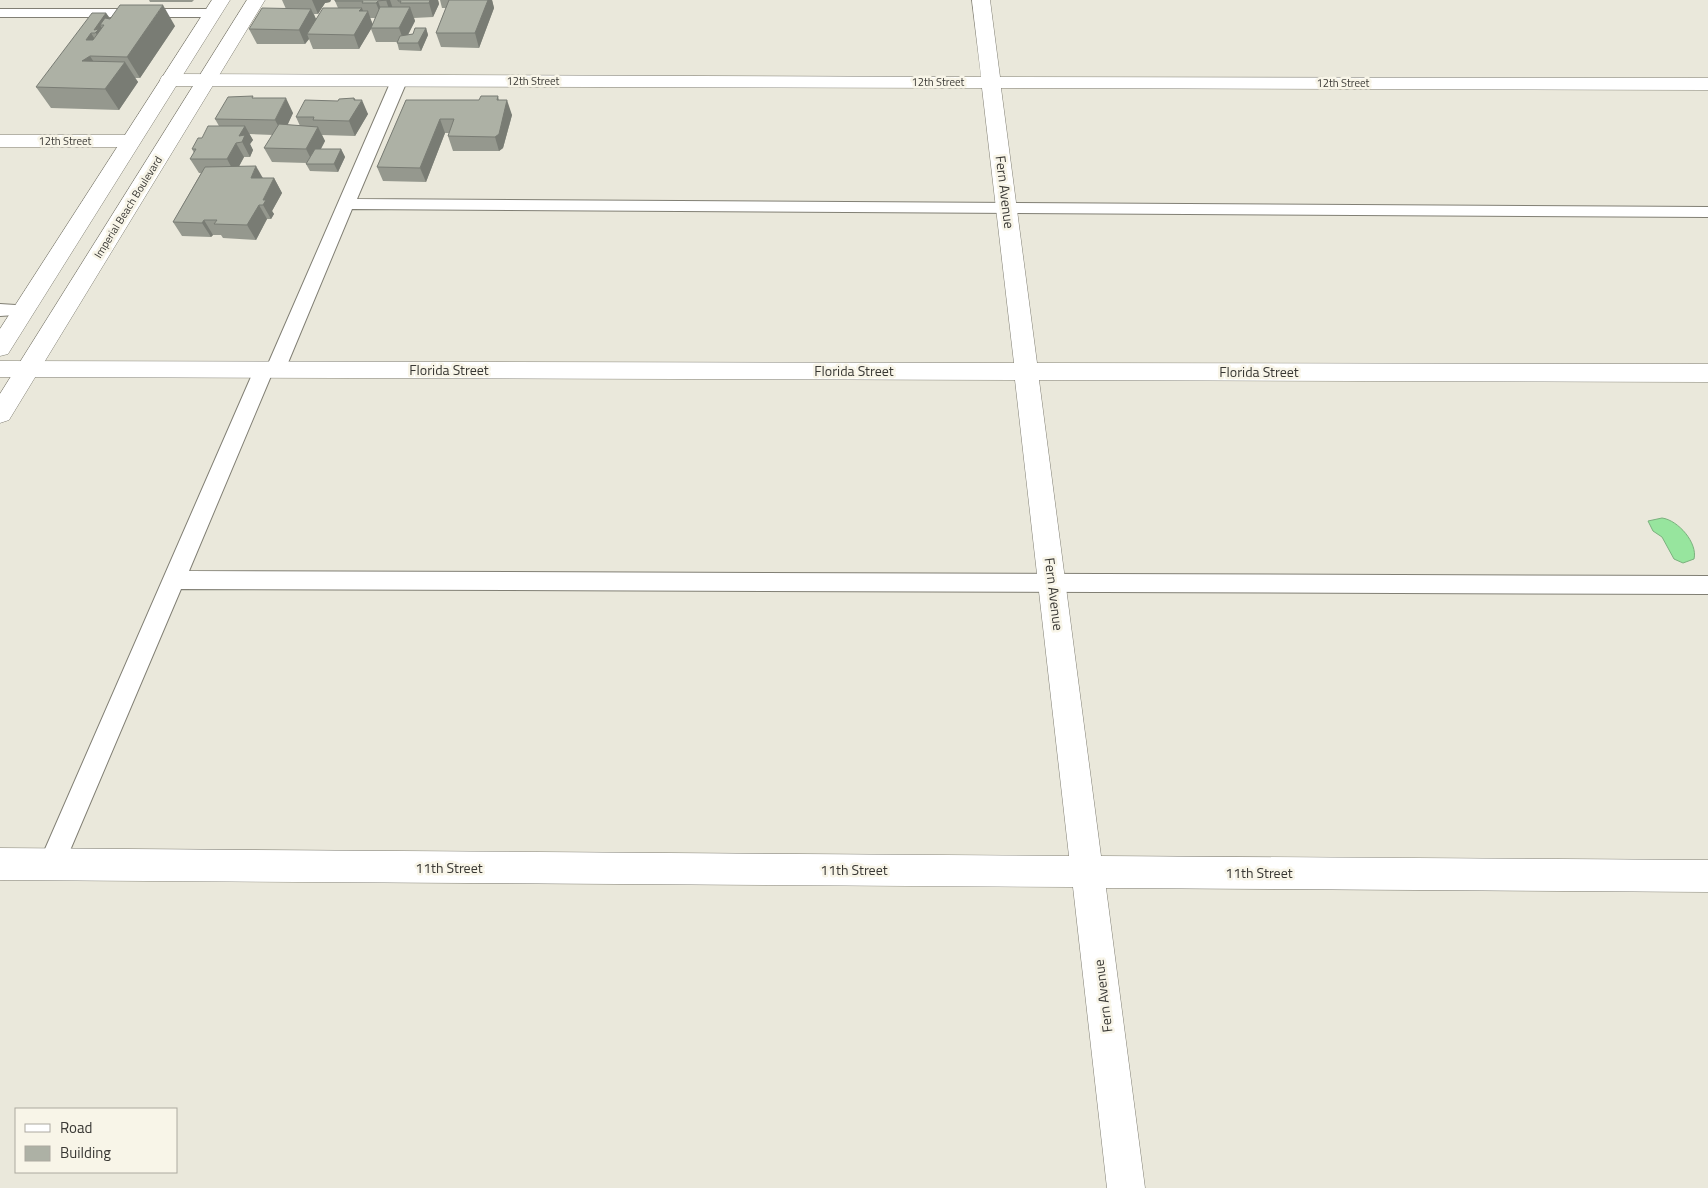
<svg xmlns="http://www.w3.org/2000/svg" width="1708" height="1188" viewBox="0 0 1708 1188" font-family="'Titillium Web',sans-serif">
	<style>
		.water { fill: #97e59e; stroke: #7bb17e }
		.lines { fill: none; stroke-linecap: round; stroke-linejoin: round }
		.service-casing { stroke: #817f74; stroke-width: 2 }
		.minor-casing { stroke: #817f74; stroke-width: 1 }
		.primary-casing { stroke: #817f74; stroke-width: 1 }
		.service { fill: #fff; fill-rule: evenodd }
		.minor { fill: #fff; fill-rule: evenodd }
		.primary { fill: #fff; fill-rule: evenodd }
		.wall { fill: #95988e; fill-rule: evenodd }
		.shaded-wall { fill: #797c74 }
		.building { fill: #adb1a5; stroke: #797c74 }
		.labels { text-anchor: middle; stroke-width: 5; stroke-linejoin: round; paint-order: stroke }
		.far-street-label { font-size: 11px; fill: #393834; stroke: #f8f5e8 }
		.street-label { font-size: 14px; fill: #393834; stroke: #f8f5e8 }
	</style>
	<rect width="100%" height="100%" fill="#eae8db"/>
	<!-- water -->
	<path class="water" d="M1662 518C1678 520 1698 543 1694 559L1683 563 1674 559 1662 537 1653 531 1648 521Z"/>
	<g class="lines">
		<!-- service casing -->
		<g class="service-casing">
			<g id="service">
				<path d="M0 9H212L217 10 219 13 217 16 212 17H0Z"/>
				<path d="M399 76 404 78 407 81 357 199 1708 207V217L352 209 285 370 282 375 271 376 189 571 1708 576V594L181 589 60 874 51 878 42 874 38 865 42 856 254 370 257 365 268 364 391 81 394 78Z"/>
				<path d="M0 304 31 306 33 310 31 314 0 316Z"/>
			</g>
		</g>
		<!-- minor casing -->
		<g class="minor-casing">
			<g id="minor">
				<path d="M972 0H990L1000 77 1708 78V90L1001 88 1037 363 1708 364V382L1039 380 1101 856 1708 860V892L1106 888 1145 1188H1107L1073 887 0 880V848L1069 856 1015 380 0 377V361L1014 363 982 88 169 86 162 84 160 80 162 76 169 74 981 77Z"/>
				<path d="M0 135H131L138 137 141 141 138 145 131 147H0Z"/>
			</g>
		</g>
		<!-- primary casing -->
		<g class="primary-casing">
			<g id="primary">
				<path d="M212 0H230L8 354 0 356V329Z"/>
				<path d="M247 0H265L9 420 0 423V394Z"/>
			</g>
		</g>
		<!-- service -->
		<use href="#service" class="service"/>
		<!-- minor -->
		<use href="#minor" class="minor"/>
		<!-- primary -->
		<use href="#primary" class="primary"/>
	</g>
	<!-- wall -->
	<g class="wall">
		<path d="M149 0H194L192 2H150Z"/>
		<path d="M282 0H331L330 2 325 3 318 14H314L316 19 338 8 335 1V0H438L439 4 433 17 414 18 415 21 408 35 413 34 426 28 428 35 421 51 399 50 397 42H376L371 29 359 49H313L309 39 305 44H257L249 29 286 9ZM370 18H375L373 24Z"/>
		<path d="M440 0H492L494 8 479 48 441 47 436 33 446 8H442Z"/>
		<path d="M106 13 110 18 175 26 140 78H135L138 82 119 110 51 108 36 87Z"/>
		<path d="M498 96 499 100 512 115 503 148 499 151H453L448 136 449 133H445L426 182 383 181 377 167 406 100H479Z"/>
		<path d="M254 98 293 113 287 125 300 126 296 117 338 101 354 98 368 114 355 136 322 135 325 141 321 149H341L345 157 338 172 310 171 306 164 307 163 272 162 264 148 273 135 249 134 253 140 250 144 253 150 250 157H244L239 166 263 178H274L282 193 272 211 274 214 271 219H267L256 240 223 238 221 235H213L211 237 182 236 173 222 201 173H199L190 159 194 153 192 149 219 126 215 119Z"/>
	</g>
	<!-- shaded-wall -->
	<g class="shaded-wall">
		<path d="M312 0H331L330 2 325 3 318 14Z"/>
		<path d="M386 0H390L393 9 391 15Z"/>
		<path d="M430 0H438L439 4 433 17 429 3Z"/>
		<path d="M488 0H492L494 8 479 48 475 33Z"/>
		<path d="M378 1 383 15 382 18 376 3Z"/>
		<path d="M163 5 175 26 140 78 127 57Z"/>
		<path d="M410 7 415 21 404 42 399 28Z"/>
		<path d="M362 8 365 16 368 11 373 26 371 28V29L359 49 354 35 359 11Z"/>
		<path d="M311 9 318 23 307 34 309 39 305 44 299 30Z"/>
		<path d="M106 13 119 33 104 25H100L112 44 108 54 94 30Z"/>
		<path d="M426 28 428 35 421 51 418 43Z"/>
		<path d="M91 33 104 54 86 40Z"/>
		<path d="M90 56 103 77 82 61Z"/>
		<path d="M125 62 138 82 119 110 105 89Z"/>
		<path d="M286 98 293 113 283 135 275 120Z"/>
		<path d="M354 98 358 107 362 100 368 114 355 136 349 121Z"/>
		<path d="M507 100 512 115 503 148 499 151 495 137Z"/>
		<path d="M440 119 445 133 426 182 420 168Z"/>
		<path d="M245 126 253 140 250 144 253 150 250 157 239 136Z"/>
		<path d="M318 127 325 141 313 163 306 149Z"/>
		<path d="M236 143 244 157 235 174 227 159Z"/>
		<path d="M341 149 345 157 338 172 334 164Z"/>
		<path d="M256 166 264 180 251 178Z"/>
		<path d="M274 178 282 193 272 211 274 214 271 219 263 205V200Z"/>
		<path d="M259 205 267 219 256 240 247 225Z"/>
		<path d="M204 220 213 235 211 237 202 223Z"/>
	</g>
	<!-- building -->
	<g class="building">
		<path d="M335 0H386L378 1 376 3H362L363 1H335Z"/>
		<path d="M398 0H430L429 3H400L401 1H398Z"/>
		<path d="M449 0H488L475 33H436Z"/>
		<path d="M120 5H163L127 57 90 56 82 61 125 62 105 89 36 87 92 13H106L94 30 99 29 95 33H91L86 40H93L104 25H100L105 18 110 19Z"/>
		<path d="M380 7H410L399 28H371Z"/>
		<path d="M262 8 311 9 299 30 249 29Z"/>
		<path d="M323 8H362L359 11H368L354 35 307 34Z"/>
		<path d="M415 28H426L418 43H397L400 36 413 34Z"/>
		<path d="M253 96 252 98H286L275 120 215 119 228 97Z"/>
		<path d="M481 96H498L497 100H507L499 134 495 137 448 136 454 119H440L420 168 377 167 406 100H479Z"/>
		<path d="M354 98V100H362L349 121 313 120 314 117H296L305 100 338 101 339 99Z"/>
		<path d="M279 124 318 127 306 149 264 148Z"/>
		<path d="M208 126H245L239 136 245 135 242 142 236 143 227 159H190L196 149H192L198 138H202Z"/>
		<path d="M315 149H341L334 164H306Z"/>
		<path d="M256 166 251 178H274L263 200H266L263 205H259L247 225 214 224 217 220H204L202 223 173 222 205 167Z"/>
	</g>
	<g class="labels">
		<!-- far-street labels -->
		<g class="far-street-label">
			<text x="533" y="85">12th Street</text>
			<text x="938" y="86">12th Street</text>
			<text x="1343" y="87">12th Street</text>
			<text x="65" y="145">12th Street</text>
			<text transform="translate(128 207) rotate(-58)" y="4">Imperial Beach Boulevard</text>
		</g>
		<!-- street labels -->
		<g class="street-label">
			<text transform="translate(1005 192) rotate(83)" y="5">Fern Avenue</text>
			<text x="449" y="375">Florida Street</text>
			<text x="854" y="376">Florida Street</text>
			<text x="1259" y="377">Florida Street</text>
			<text transform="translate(1054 594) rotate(83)" y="5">Fern Avenue</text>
			<text x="449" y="873">11th Street</text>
			<text x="854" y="875">11th Street</text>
			<text x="1259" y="878">11th Street</text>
			<text transform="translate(1103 996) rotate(-97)" y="5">Fern Avenue</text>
		</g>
	</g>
	<!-- legend -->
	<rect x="15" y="1108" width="162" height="65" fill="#f8f5e8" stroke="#aca9a0"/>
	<rect x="25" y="1124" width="25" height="8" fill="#ffffff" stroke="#aca9a0"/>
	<text x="60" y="1133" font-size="15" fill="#393834">Road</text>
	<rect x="25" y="1146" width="25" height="15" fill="#adb1a5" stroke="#aca9a0"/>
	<text x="60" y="1158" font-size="15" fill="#393834">Building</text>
</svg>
